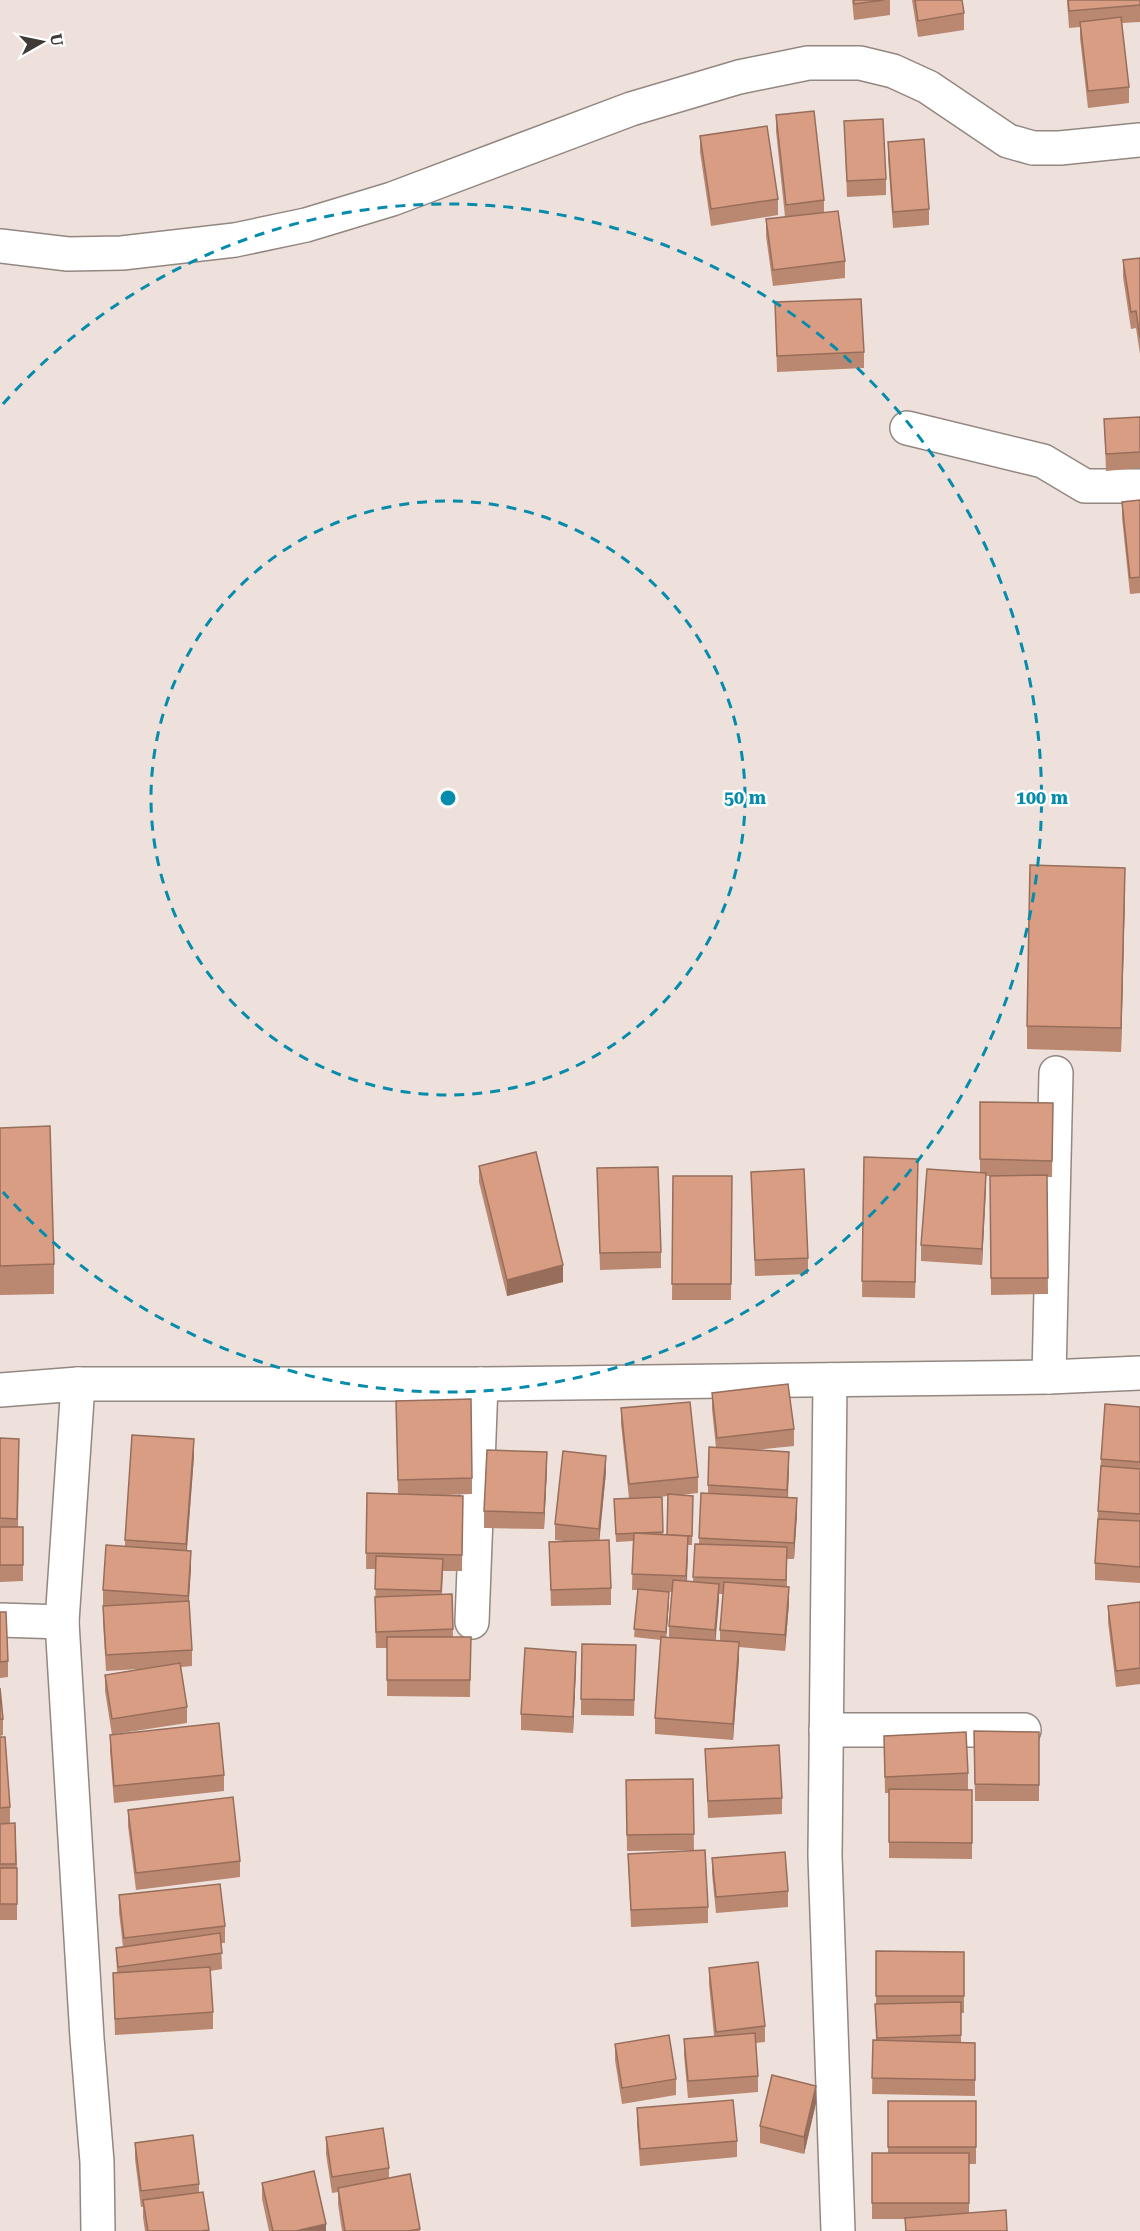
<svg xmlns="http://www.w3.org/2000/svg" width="1140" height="2231" viewBox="0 0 1140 2231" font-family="'Roboto Serif',serif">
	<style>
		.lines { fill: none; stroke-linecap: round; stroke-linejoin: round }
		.minor-casing { stroke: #938781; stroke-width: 36 }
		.minor { stroke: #fff; stroke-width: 33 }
		.wall { fill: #ba8770; fill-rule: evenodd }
		.shaded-wall { fill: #976e5b }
		.building { fill: #d89d82; stroke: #976e5b; stroke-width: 1.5 }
		.ring { fill: none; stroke: #058bab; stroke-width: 3; stroke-dasharray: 10 8 }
		.centre { fill: #058bab; stroke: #fff; stroke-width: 3 }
		.ring-label { font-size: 18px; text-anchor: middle; font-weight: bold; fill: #058bab; stroke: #fff; stroke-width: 5; stroke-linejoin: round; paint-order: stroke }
	</style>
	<rect width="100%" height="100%" fill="#eee0da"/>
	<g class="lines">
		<!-- minor casing -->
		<g class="minor-casing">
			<g id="minor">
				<path d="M0 246 68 254 122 253 235 240 306 225 392 199 631 109 739 77 808 63H860L893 71 928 87 1008 141 1033 148H1060L1140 140"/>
				<path d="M907 428 1043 461 1085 486H1140"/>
				<path d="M1049 1377 1056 1073"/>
				<path d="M830 1380 825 1856 838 2231"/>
				<path d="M78 1384 62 1622 87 2038 97 2162 98 2231"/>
				<path d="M0 1390 78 1384H481L1049 1377 1140 1373"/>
				<path d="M0 1620 62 1622"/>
				<path d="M472 1622 481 1384"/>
				<path d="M826 1730H1024"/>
			</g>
		</g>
		<!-- minor -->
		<use href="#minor" class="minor"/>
	</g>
	<!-- wall -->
	<g class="wall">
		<path d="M852 0H890V15L854 20Z"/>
		<path d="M912 0H962L964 13V30L918 37Z"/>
		<path d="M1067 0H1140V22L1122 23 1129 87V103L1088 108 1080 38V27L1069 28Z"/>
		<path d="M776 115 824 200V212L845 261V278L773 286 766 236V219L785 217 776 131Z"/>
		<path d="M844 121 886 179V195L847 197Z"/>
		<path d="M700 136 778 199V215L711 226 700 152Z"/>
		<path d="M888 142 929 209V225L893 228 888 158Z"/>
		<path d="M1140 258V354L1136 328 1131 329 1123 277V260Z"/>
		<path d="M775 302 864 352V368L777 372Z"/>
		<path d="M1140 417V468L1106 471 1104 419Z"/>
		<path d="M1140 500V593L1130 594 1122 518V502Z"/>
		<path d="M1125 891 1121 1052 1027 1049V1026Z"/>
		<path d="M980 1102 1053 1103 1052 1177H1047L1048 1294 991 1295 990 1176H986L982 1265 921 1261V1245L980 1173Z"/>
		<path d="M0 1128 54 1264V1294L0 1295Z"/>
		<path d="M864 1157 918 1175 915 1298 862 1297Z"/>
		<path d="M479 1166 563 1282 507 1296 479 1182Z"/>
		<path d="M597 1168 661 1252V1268L600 1270Z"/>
		<path d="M751 1172 808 1258V1274L755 1276Z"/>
		<path d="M673 1176H732L731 1300H672Z"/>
		<path d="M712 1393 794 1429V1446L756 1450 789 1468 788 1497 797 1514 794 1559H787V1587L789 1603 785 1651 739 1647V1659L733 1740 655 1734V1718L661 1640 634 1637 638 1590H632L633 1541 616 1542 614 1499 629 1498 621 1424V1408L698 1477V1493L681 1495 693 1496 692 1545H688L687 1582H693L695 1544H699L701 1493H708V1485L716 1448 712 1409ZM668 1496 667 1535 663 1534 662 1497H656ZM659 1591 672 1592 669 1626V1637H666L669 1601ZM719 1594H723L720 1630V1641H715Z"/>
		<path d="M396 1401 472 1478V1494L445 1495 463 1496 462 1571H443L442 1594H452L453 1637H471L470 1697 387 1696V1648H376L375 1613 376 1569H366L367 1493 398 1494Z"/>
		<path d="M1140 1407V1583L1095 1580V1563L1101 1459Z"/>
		<path d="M0 1438 19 1439 18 1527H23V1581L0 1582Z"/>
		<path d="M194 1456 187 1550 191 1567 189 1601 192 1650V1666L181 1667 187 1707V1723L115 1734 224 1775V1791L114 1803 110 1751V1735H112L105 1691V1675L139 1669 106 1671 103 1622V1590L125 1547V1540Z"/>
		<path d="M547 1468 544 1529 484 1528V1511Z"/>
		<path d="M606 1472 599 1540 611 1588V1605L551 1606 549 1542 563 1541 555 1540V1524Z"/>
		<path d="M1140 1602V1684L1116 1687 1108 1622V1606Z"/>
		<path d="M0 1612 8 1661V1677L0 1678Z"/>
		<path d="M636 1645 634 1716 581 1715V1699Z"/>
		<path d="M576 1668 573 1733 521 1730V1714Z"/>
		<path d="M0 1688 3 1719V1735L0 1736Z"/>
		<path d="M974 1731 1039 1732V1801H975Z"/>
		<path d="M884 1736 968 1773V1790H972V1859L889 1858V1793H885Z"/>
		<path d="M0 1737 10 1807V1823H15L17 1868V1920H0Z"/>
		<path d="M705 1749 782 1798V1814L708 1818Z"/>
		<path d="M693 1779 694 1850 627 1851 626 1780Z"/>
		<path d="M128 1810 240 1861V1877L136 1890 128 1826Z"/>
		<path d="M628 1854 708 1907V1923L631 1927Z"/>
		<path d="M712 1858 788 1891V1907L716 1913 712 1874Z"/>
		<path d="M119 1895 225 1926V1943H221L222 1969 210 1971 213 2012V2029L115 2035 113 1973H117L116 1948 123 1947 119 1912Z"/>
		<path d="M876 1951 964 1952V2013H961V2042L975 2043V2096L872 2094 873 2040H876L875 2004H876Z"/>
		<path d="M709 1968 765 2026V2042L756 2043 758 2076V2092L688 2098 684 2055V2039L714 2036 709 1984Z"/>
		<path d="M615 2044 676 2079V2095L622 2104 615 2060Z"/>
		<path d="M888 2101H976V2164H969V2213L1007 2231H905V2219H872V2153H888Z"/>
		<path d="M816 2103 804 2154 760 2143V2126Z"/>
		<path d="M637 2108 737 2141V2157L640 2166 637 2124Z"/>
		<path d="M326 2137 389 2168V2178L420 2229V2231H342L338 2204V2192L332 2193 326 2154Z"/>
		<path d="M135 2143 199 2184V2193L203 2192 209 2231H145L143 2217V2207H141L135 2159Z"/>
		<path d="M262 2183 326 2231H269L262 2199Z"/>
	</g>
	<!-- shaded-wall -->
	<g class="shaded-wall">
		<path d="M1125 868V891L1121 1052V1028Z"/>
		<path d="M986 1173V1189L982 1265V1249Z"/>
		<path d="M563 1265V1282L507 1296V1280Z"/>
		<path d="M194 1439V1456L186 1560V1544Z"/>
		<path d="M547 1452V1468L544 1529V1513Z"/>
		<path d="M789 1452V1468L787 1506V1490Z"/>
		<path d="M606 1456V1472L599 1545V1529Z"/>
		<path d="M797 1498V1514L794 1559V1543Z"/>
		<path d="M688 1536V1552L686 1593V1576Z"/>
		<path d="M191 1551V1567L188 1612V1596Z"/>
		<path d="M719 1584V1601L715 1647V1630Z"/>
		<path d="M789 1587V1603L785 1651V1635Z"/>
		<path d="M669 1592V1601L666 1640V1632Z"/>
		<path d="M739 1642V1659L733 1740V1724Z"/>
		<path d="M576 1652V1668L573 1733V1717Z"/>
		<path d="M816 2086V2103L804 2154V2137Z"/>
		<path d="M326 2224V2231H296Z"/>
	</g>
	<!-- building -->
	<g class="building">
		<path d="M854 0H884L854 4Z"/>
		<path d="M915 0H962L964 13 918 21Z"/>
		<path d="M1068 0H1140V5L1069 11Z"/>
		<path d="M1121 17 1129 87 1088 91 1080 22Z"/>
		<path d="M814 111 824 200 786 205 776 115Z"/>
		<path d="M883 119 886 179 847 181 844 121Z"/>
		<path d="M767 126 778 199 711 209 700 136Z"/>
		<path d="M924 139 929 209 893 212 888 142Z"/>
		<path d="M838 211 845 261 773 270 766 219Z"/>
		<path d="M1140 258V338L1136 311 1131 312 1123 260Z"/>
		<path d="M861 299 864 352 777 356 775 302Z"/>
		<path d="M1140 417V452L1106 454 1104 419Z"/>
		<path d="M1140 500V577L1130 578 1122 502Z"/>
		<path d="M1030 865 1125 868 1121 1028 1027 1026Z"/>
		<path d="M980 1102 1053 1103 1052 1161 980 1159Z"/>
		<path d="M50 1126 54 1264 0 1266V1128Z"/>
		<path d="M536 1152 563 1265 507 1280 479 1166Z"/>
		<path d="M864 1157 918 1159 915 1282 862 1281Z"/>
		<path d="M658 1167 661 1252 600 1253 597 1168Z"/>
		<path d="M804 1169 808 1258 755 1260 751 1172Z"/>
		<path d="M927 1169 986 1173 982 1249 921 1245Z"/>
		<path d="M1047 1175 1048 1278H991L990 1176Z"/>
		<path d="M673 1176H732L731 1284H672Z"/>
		<path d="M788 1384 794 1429 717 1438 712 1393Z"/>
		<path d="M471 1399 472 1478 398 1480 396 1401Z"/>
		<path d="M690 1402 698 1477 629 1484 621 1408Z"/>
		<path d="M1105 1404 1140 1407V1462L1101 1459Z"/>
		<path d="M132 1435 194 1439 186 1544 125 1540Z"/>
		<path d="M0 1438 19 1439 17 1519 0 1518Z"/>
		<path d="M709 1447 789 1452 787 1490 708 1485Z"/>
		<path d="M487 1450 547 1452 544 1513 484 1511Z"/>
		<path d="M563 1451 606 1456 599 1529 555 1524Z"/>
		<path d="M1101 1466 1140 1469V1514L1098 1511Z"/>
		<path d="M367 1493 463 1496 462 1555 366 1553Z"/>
		<path d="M701 1493 797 1498 794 1543 699 1538Z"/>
		<path d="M668 1494 693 1496 692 1536 667 1535Z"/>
		<path d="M662 1497 663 1532 616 1534 614 1499Z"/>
		<path d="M1098 1519 1140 1521V1567L1095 1563Z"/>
		<rect x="0" y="1527" width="23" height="38"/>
		<path d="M634 1533 688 1536 686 1576 632 1574Z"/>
		<path d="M609 1540 611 1588 551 1590 549 1542Z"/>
		<path d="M695 1544 787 1547 786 1580 693 1577Z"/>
		<path d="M106 1545 191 1551 188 1596 103 1590Z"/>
		<path d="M376 1556 443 1559 441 1591 375 1589Z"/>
		<path d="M673 1580 719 1584 715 1630 669 1626Z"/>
		<path d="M724 1582 789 1587 785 1635 720 1630Z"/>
		<path d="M638 1589 669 1592 666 1632 634 1629Z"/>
		<path d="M452 1594 453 1629 376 1632 375 1597Z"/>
		<path d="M189 1601 192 1650 106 1655 103 1606Z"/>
		<path d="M1140 1602V1668L1116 1671 1108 1606Z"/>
		<path d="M0 1612H6L8 1661 0 1662Z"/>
		<path d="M387 1637H471L470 1680H387Z"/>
		<path d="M661 1637 739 1642 733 1724 655 1718Z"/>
		<path d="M582 1644 636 1645 634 1700 581 1699Z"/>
		<path d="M525 1648 576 1652 573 1717 521 1714Z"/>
		<path d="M180 1663 187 1707 112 1719 105 1675Z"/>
		<path d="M0 1688 3 1719H0Z"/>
		<path d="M219 1723 224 1775 114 1786 110 1735Z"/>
		<path d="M974 1731 1039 1732V1785L975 1784Z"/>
		<path d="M966 1732 968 1773 885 1777 884 1736Z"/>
		<path d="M0 1737H5L10 1807 0 1808Z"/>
		<path d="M779 1745 782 1798 708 1801 705 1749Z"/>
		<path d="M693 1779 694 1834 627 1835 626 1780Z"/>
		<path d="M889 1789 972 1790V1843L889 1842Z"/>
		<path d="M233 1797 240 1861 136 1873 128 1810Z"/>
		<path d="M15 1823 16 1864H0V1824Z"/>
		<path d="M705 1850 708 1907 631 1910 628 1854Z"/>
		<path d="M785 1852 788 1891 716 1897 712 1858Z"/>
		<rect x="0" y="1868" width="17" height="36"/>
		<path d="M220 1884 225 1926 124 1938 119 1895Z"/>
		<path d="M220 1933 222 1953 118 1967 116 1948Z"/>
		<path d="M876 1951 964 1952V1996H876Z"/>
		<path d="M758 1962 765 2026 716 2032 709 1968Z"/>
		<path d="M210 1967 213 2012 115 2019 113 1973Z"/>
		<path d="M961 2002V2035L877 2038 875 2004Z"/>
		<path d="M755 2033 758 2076 688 2081 684 2039Z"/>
		<path d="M669 2035 676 2079 622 2088 615 2044Z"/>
		<path d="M873 2040 975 2043V2080L872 2078Z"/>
		<path d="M772 2075 816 2086 804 2137 760 2126Z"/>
		<path d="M733 2100 737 2141 640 2149 637 2108Z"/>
		<rect x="888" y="2101" width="88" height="46"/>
		<path d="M383 2128 389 2168 332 2177 326 2137Z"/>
		<path d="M193 2135 199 2184 141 2191 135 2143Z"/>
		<rect x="872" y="2153" width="97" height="50"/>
		<path d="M314 2171 326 2224 296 2231H273L262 2183Z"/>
		<path d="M410 2174 420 2229 408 2231H345L338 2188Z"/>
		<path d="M203 2192 209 2230 200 2231H148L143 2200Z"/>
		<path d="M1006 2210 1007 2231H906L905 2218Z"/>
	</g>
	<!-- distance rings -->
	<g class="ring">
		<circle cx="448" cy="798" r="297"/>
		<path d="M3 404A594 594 0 1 1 3 1192"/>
	</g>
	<circle cx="448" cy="798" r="9" class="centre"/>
	<g class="ring-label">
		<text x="745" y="804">50 m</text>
		<text x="1042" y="804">100 m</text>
	</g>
	<!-- north arrow -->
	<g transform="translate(42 42) rotate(81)" stroke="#ffffff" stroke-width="4.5" paint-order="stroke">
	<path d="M0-4.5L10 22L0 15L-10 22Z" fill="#3f3937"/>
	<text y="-9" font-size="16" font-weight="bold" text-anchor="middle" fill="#3f3937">U</text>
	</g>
</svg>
